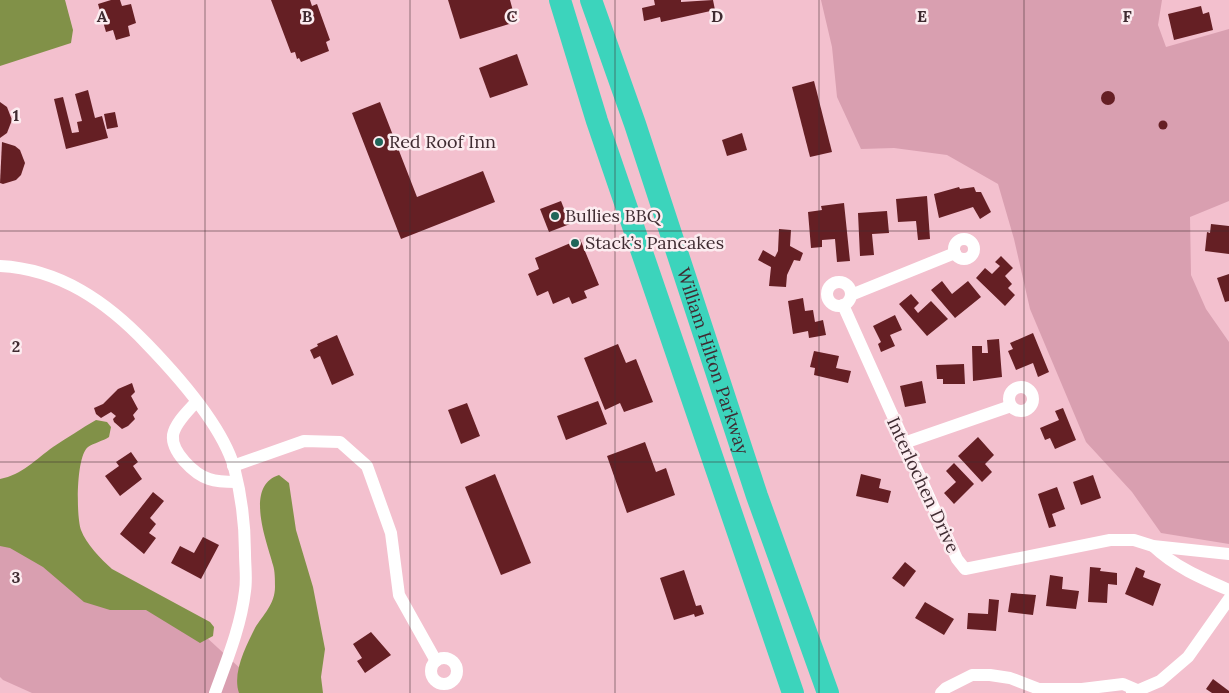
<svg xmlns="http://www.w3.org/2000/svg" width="1229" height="693" viewBox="0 0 1229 693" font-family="Lora,serif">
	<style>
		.green { fill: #d99fb0 }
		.water { fill: #819148 }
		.building { fill: #651f24 }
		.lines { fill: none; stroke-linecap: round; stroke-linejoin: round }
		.street { stroke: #fff; stroke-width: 12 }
		.highway { stroke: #3cd4bc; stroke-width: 22 }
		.grid { fill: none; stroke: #3f2b31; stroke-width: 1; stroke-opacity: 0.55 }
		.poi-dot { fill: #1f665a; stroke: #fcecf0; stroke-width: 2 }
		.labels { text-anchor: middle; stroke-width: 5; stroke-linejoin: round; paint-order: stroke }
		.poi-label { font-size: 18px; fill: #3f2b31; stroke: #fcecf0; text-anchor: start }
		.street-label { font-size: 18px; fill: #3f2b31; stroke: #fcecf0 }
		.grid-label { font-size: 16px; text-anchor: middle; font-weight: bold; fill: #3f2b31; stroke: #fcecf0; stroke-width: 5; stroke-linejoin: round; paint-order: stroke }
	</style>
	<rect width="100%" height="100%" fill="#f3c0ce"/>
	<!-- green -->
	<g class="green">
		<path d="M821 0H1162L1158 25 1166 47 1229 29V201L1190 217 1191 275 1206 309 1229 342V544L1161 533 1132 492 1086 442 1030 309 1014 239 998 184 947 155 894 148 861 149 837 97 832 47Z"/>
		<path d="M0 502 192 624 267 693H32L3 680 0 677Z"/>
	</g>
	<!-- water -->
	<g class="water">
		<path d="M0 0H65L73 30 71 43 0 66Z"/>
		<path d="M96 420 107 422 111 427 109 437C103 441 94 443 88 447 76 456 76 516 81 530 86 544 101 559 112 569L210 622 214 627 213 636 200 643 146 610H110L84 602 43 567 10 548 0 546V479C22 475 36 459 53 447 67 438 82 428 96 420Z"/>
		<path d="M279 475 289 483 296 530 313 587 325 649 321 677 323 693H239C232 673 246 646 255 628 263 615 275 604 275 587 275 580 275 571 273 565 267 542 244 486 279 475Z"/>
	</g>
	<!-- building -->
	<g class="building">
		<path d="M111 0H120L122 6 131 4 136 23 128 26 130 36 116 40 113 30 106 32 98 4Z"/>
		<path d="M271 0H310L312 6 317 4 330 40 326 42 329 51 301 62 299 58 297 59 295 52 291 53Z"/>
		<path d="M448 0H510L516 22 460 39Z"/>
		<path d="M654 0H681V2L713 0 715 10 661 22 660 17 644 21 642 8 655 5Z"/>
		<path d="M1201 6 1203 14 1209 12 1213 30 1174 40 1168 14Z"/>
		<path d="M517 54 528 85 490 98 479 68Z"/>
		<path d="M814 81 832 152 810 157 792 87Z"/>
		<path d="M88 90 95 118 102 116 108 138 66 149 54 99 63 97 72 133 79 132 77 122 82 121 75 94Z"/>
		<circle cx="1108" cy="98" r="7"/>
		<path d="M0 102 7 107 12 120 7 133 0 138Z"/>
		<path d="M380 102 417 197 483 171 495 202 401 239 352 113Z"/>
		<path d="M115 112 118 127 107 129 104 114Z"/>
		<circle cx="1163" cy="125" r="4.5"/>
		<path d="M742 133 747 150 727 156 722 140Z"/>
		<path d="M2 142 15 146 20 150 25 163 21 175 16 180 3 184 0 183Z"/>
		<path d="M959 187 960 189 974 187 976 192H981L991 212 980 219 973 207 939 218 934 194Z"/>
		<path d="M927 196 930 239 918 240 916 221 898 222 896 199Z"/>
		<path d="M561 201 570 224 549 232 540 209Z"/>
		<path d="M844 203 850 261 837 262 835 239 822 240V247L811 248 808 212 822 210 821 206Z"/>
		<path d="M887 211 889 233 872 234 874 255 860 256 858 213Z"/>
		<path d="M1211 224 1229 226V254L1205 251 1207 232 1210 233Z"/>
		<path d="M779 229 791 230 790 246 803 253 800 261 794 260 787 275 786 287 769 286 771 267 758 260 763 250 775 257 778 251Z"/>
		<path d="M580 239 599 285 584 291 587 298 572 304 569 297 553 304 548 291 537 296 528 274 539 269 535 258Z"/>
		<path d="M1001 256 1013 268 1005 276 1012 284 1008 288 1015 295 1005 306 976 278 985 268 992 274 1000 266 995 262Z"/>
		<path d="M1229 274V301L1225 302 1217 278Z"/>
		<path d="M942 281 952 294 968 281 981 297 955 318 931 290Z"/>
		<path d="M911 294 919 303 914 308 918 313 931 301 948 319 927 336 899 304Z"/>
		<path d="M803 298 805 311 813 310 815 322 823 320 826 335 809 338 808 331 793 334 788 301Z"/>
		<path d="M895 315 902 330 890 335 895 346 881 352 878 344 881 342 873 326Z"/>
		<path d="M1033 333 1049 372 1038 377 1033 363 1016 370 1008 351 1013 349 1010 343Z"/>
		<path d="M337 335 354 375 332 385 320 356 314 359 310 350 318 346 317 344Z"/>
		<path d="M999 339 1002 377 973 381 972 346H982V353H988L987 340Z"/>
		<path d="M618 344 626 363 636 359 653 402 624 412 620 403 605 410 584 358Z"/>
		<path d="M814 351 839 356 836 368 851 371 848 383 814 375 815 368 810 367Z"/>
		<path d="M964 364 965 384H943V379H937L936 365Z"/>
		<path d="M922 381 926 403 905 407 900 386Z"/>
		<path d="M132 383 135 392 131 396 138 409 133 415 135 419 128 426 122 429 114 422 113 419 116 416 111 412 101 418 96 414 94 408 103 404 118 389Z"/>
		<path d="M598 401 607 424 566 440 557 416Z"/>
		<path d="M467 403 480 436 461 444 448 410Z"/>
		<path d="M1063 408 1076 440 1055 449 1050 438 1045 440 1040 428 1059 420 1055 411Z"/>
		<path d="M978 437 994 455 985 464 992 472 982 482 958 456Z"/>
		<path d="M645 442 656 472 666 468 675 495 627 513 607 456Z"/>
		<path d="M131 452 138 462 133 466 142 479 120 496 105 476 119 466 116 462Z"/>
		<path d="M954 463 974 484 954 504 944 493 956 482 946 471Z"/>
		<path d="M495 474 531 563 501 575 465 487Z"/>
		<path d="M861 474 881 479 879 488 891 491 888 503 856 496Z"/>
		<path d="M1093 475 1101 498 1081 505 1073 482Z"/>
		<path d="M1057 487 1065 509 1052 514 1056 526 1049 528 1038 494Z"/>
		<path d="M153 492 164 501 150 518 156 524 149 533 156 538 144 554 120 534Z"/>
		<path d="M203 537 219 545 201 579 171 563 180 546 194 553Z"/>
		<path d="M905 562 916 571 904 587 892 578Z"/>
		<path d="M1090 567 1101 568 1100 571 1117 573V585L1108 584 1107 603 1088 602Z"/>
		<path d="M1136 567 1145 571 1143 577 1161 584 1153 606 1125 594Z"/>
		<path d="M684 570 696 606 701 605 704 614 695 617 694 614 674 620 660 578Z"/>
		<path d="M1050 575 1063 577 1062 589 1079 591 1076 609 1046 606Z"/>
		<path d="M1011 593 1036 595 1033 615 1008 612Z"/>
		<path d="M989 599 999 600 996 631 967 629 968 613 988 614Z"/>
		<path d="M925 602 954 619 944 635 915 618Z"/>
		<path d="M371 632 391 655 365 673 357 661 362 658 353 644Z"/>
		<path d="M1213 679 1229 691V693H1212L1206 689Z"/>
	</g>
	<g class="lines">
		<!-- street -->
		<g class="street">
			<circle cx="964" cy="249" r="10"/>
			<path d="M0 266C60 269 107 302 147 344 176 374 222 426 234 467 241 494 245 525 245 553 245 566 247 579 245 591 241 626 227 660 215 693"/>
			<circle cx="839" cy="294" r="12"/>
			<path d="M851 295 955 253"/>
			<path d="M843 305 957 559 965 569 1110 540H1134L1153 546 1229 554"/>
			<circle cx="1021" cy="399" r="12"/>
			<path d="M196 402C188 411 175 423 173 435 171 452 194 474 209 479 218 482 227 482 236 482"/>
			<path d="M904 443 1011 406"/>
			<path d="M233 466 304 441 340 442 367 466 391 533 399 595 436 661"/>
			<path d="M1153 546C1175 567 1201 578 1229 590"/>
			<circle cx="444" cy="671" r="13"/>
			<path d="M941 693 946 688 972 675H990L1010 678 1039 689H1082L1123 684 1137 690"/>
			<path d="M1132 693 1160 681 1188 657 1229 599"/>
		</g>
		<!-- highway -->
		<g class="highway">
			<path d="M560 0 597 121 793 693"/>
			<path id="s1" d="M591 0 635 124 757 496 828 693"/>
		</g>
	</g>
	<!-- grid -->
	<path class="grid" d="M205 0V693M410 0V693M615 0V693M819 0V693M1024 0V693M0 231H1229M0 462H1229"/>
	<!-- markers -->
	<g class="poi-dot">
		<circle cx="379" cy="142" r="5"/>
		<circle cx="555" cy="216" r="5"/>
		<circle cx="575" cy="243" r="5"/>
	</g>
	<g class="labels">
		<!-- poi labels -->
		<g class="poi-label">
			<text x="389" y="148">Red Roof Inn</text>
			<text x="565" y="222">Bullies BBQ</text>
			<text x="585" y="249">Stack’s Pancakes</text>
		</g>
		<!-- street labels -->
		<g class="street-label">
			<text dy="6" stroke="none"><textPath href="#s1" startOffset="381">William Hilton Parkway</textPath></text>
			<text transform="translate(923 485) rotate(65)" y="6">Interlochen Drive</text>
		</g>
	</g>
	<g class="grid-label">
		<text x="102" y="22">A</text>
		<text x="307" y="22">B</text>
		<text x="512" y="22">C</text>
		<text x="717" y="22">D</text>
		<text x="922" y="22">E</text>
		<text x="1127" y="22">F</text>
		<text x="16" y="121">1</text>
		<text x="16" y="352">2</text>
		<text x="16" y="583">3</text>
	</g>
</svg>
